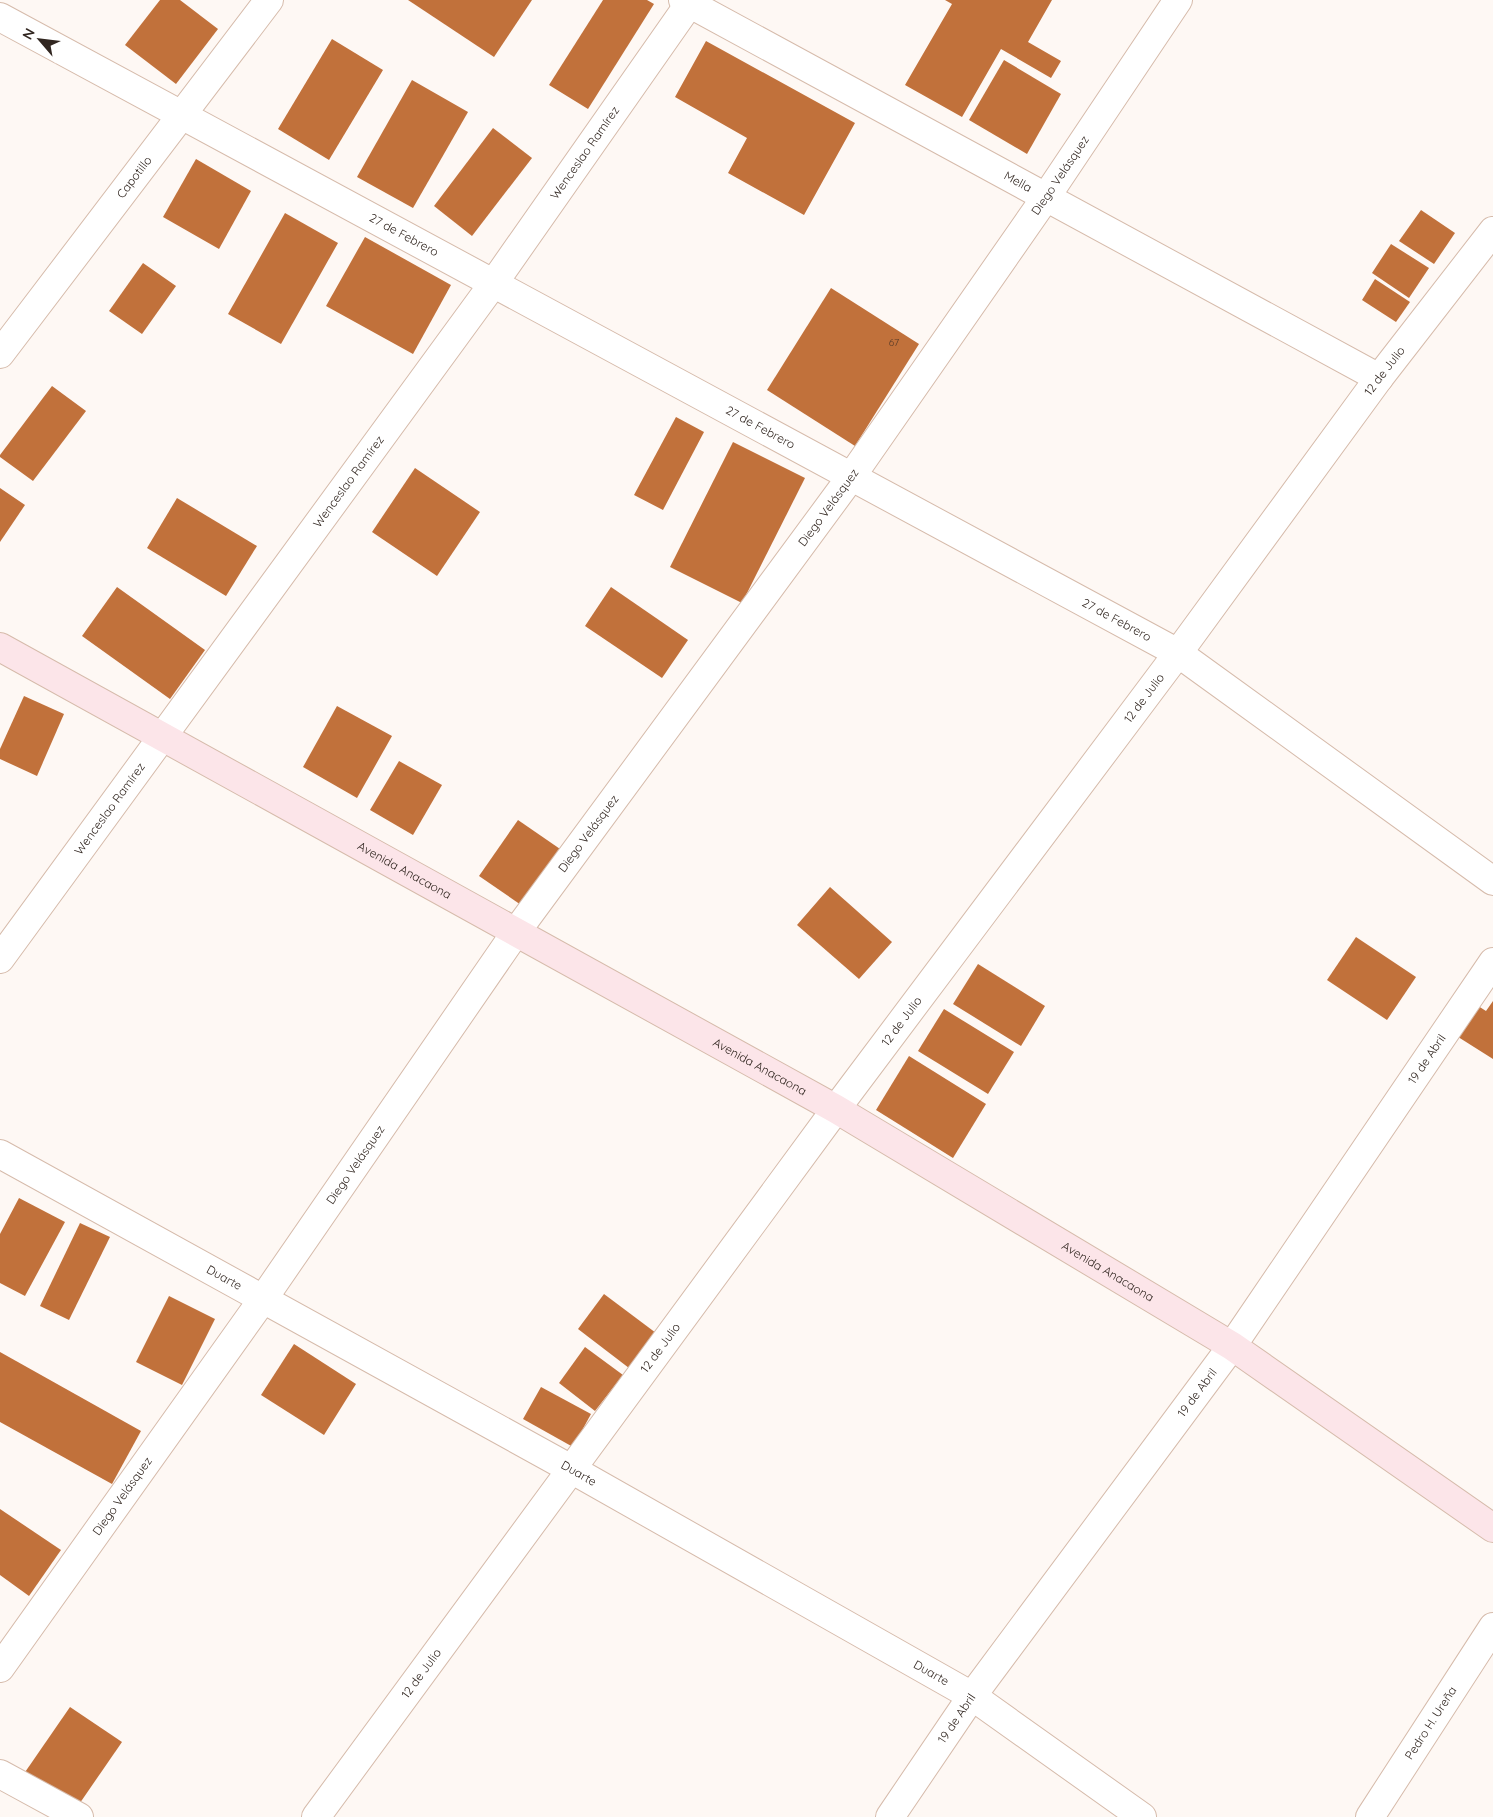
<svg xmlns="http://www.w3.org/2000/svg" width="1493" height="1817" viewBox="0 0 1493 1817" font-family="Quicksand,sans-serif">
	<style>
		.building { fill: #c1713b }
		.lines { fill: none; stroke-linecap: round; stroke-linejoin: round }
		.street-casing { stroke: #d6bbab; stroke-width: 30 }
		.secondary-casing { stroke: #d6bbab; stroke-width: 30 }
		.street { stroke: #fff; stroke-width: 28 }
		.secondary { stroke: #fce5e9; stroke-width: 28 }
		.labels { text-anchor: middle; stroke-width: 4; stroke-linejoin: round; paint-order: stroke }
		.number-label { font-size: 10px; fill: #553927 }
		.street-label { font-size: 12px; fill: #312620; stroke: #fff }
	</style>
	<rect width="100%" height="100%" fill="#fef8f4"/>
	<!-- building -->
	<g class="building">
		<path d="M160 0H180L218 29 176 84 125 45Z"/>
		<path d="M408 0H532L494 57Z"/>
		<path d="M603 0H647L654 4 588 109 549 85Z"/>
		<path d="M945 0H1052L1028 42 1061 61 1051 78 1001 49 962 117 905 85 952 4Z"/>
		<path d="M332 39 383 70 329 160 278 129Z"/>
		<path d="M706 41 855 123 804 215 728 173 747 138 675 97Z"/>
		<path d="M1004 60 1061 94 1027 154 969 120Z"/>
		<path d="M412 80 468 112 413 208 357 177Z"/>
		<path d="M493 128 532 158 472 236 434 206Z"/>
		<path d="M196 159 251 191 219 249 163 217Z"/>
		<path d="M1421 210 1455 233 1434 264 1399 241Z"/>
		<path d="M285 213 338 243 281 344 228 314Z"/>
		<path d="M365 237 451 285 413 354 326 306Z"/>
		<path d="M1391 244 1429 268 1409 298 1372 273Z"/>
		<path d="M143 263 176 286 142 334 109 311Z"/>
		<path d="M1375 279 1410 302 1396 322 1362 300Z"/>
		<path d="M831 288 919 344 855 446 767 390Z"/>
		<path d="M52 386 86 411 33 481 0 457V455Z"/>
		<path d="M676 417 704 432 663 510 634 495Z"/>
		<path d="M733 442 805 478 742 603 670 567Z"/>
		<path d="M415 468 480 512 437 576 372 532Z"/>
		<path d="M0 488 25 505 0 542Z"/>
		<path d="M177 498 257 546 226 596 147 548Z"/>
		<path d="M117 587 205 650 170 699 82 636Z"/>
		<path d="M611 587 688 640 662 678 585 626Z"/>
		<path d="M24 696 64 714 37 776 0 759V749Z"/>
		<path d="M337 706 392 736 357 798 303 767Z"/>
		<path d="M399 761 442 785 413 835 370 810Z"/>
		<path d="M518 820 563 851 524 907 479 876Z"/>
		<path d="M830 887 892 942 859 979 797 925Z"/>
		<path d="M1356 937 1416 977 1387 1020 1327 980Z"/>
		<path d="M978 964 1045 1006 1021 1046 953 1004Z"/>
		<path d="M1493 1001V1059L1455 1035 1475 1004 1486 1011Z"/>
		<path d="M944 1009 1014 1052 988 1094 918 1051Z"/>
		<path d="M909 1056 986 1104 953 1158 876 1110Z"/>
		<path d="M19 1198 65 1222 25 1296 0 1283V1234Z"/>
		<path d="M80 1223 110 1237 69 1320 40 1306Z"/>
		<path d="M604 1294 656 1333 629 1368 578 1329Z"/>
		<path d="M169 1296 215 1319 182 1385 136 1362Z"/>
		<path d="M294 1344 356 1384 324 1435 261 1395Z"/>
		<path d="M585 1347 623 1375 595 1411 559 1383Z"/>
		<path d="M0 1352 141 1431 112 1484 0 1422Z"/>
		<path d="M541 1387 591 1414 573 1447 523 1419Z"/>
		<path d="M0 1509 61 1550 29 1596 0 1575Z"/>
		<path d="M70 1707 122 1742 73 1813 21 1778Z"/>
	</g>
	<g class="lines">
		<!-- street casing -->
		<g class="street-casing">
			<g id="street">
				<path id="s1" d="M683 0 1379 378"/>
				<path id="s2" d="M0 17 1178 653 1493 881"/>
				<path id="s3" d="M0 354 269 0"/>
				<path id="s4" d="M0 959 493 284 692 0"/>
				<path id="s5" d="M0 1154 571 1469 972 1696 1142 1817"/>
				<path id="s6" d="M0 1668 263 1299 516 932 851 477 1046 197 1178 0"/>
				<path d="M0 1774 79 1817"/>
				<path id="s7" d="M316 1817 836 1109 1178 653 1379 378 1493 231"/>
				<path id="s8" d="M890 1817 972 1696 1232 1346 1493 962"/>
				<path id="s9" d="M1370 1817 1493 1627"/>
			</g>
		</g>
		<!-- secondary casing -->
		<g class="secondary-casing">
			<g id="secondary">
				<path id="s10" d="M0 647 836 1109 1232 1346 1493 1528"/>
			</g>
		</g>
		<!-- street -->
		<use href="#street" class="street"/>
		<!-- secondary -->
		<use href="#secondary" class="secondary"/>
	</g>
	<g class="labels">
		<!-- number labels -->
		<g class="number-label">
			<text x="894" y="346">67</text>
		</g>
		<!-- street labels -->
		<g class="street-label">
			<text dy="4" stroke="none"><textPath href="#s4" startOffset="996">Wenceslao Ramírez</textPath></text>
			<text dy="4" stroke="none"><textPath href="#s6" startOffset="1831">Diego Velásquez</textPath></text>
			<text dy="4" stroke="none"><textPath href="#s3" startOffset="222">Capotillo</textPath></text>
			<text dy="4" stroke="none"><textPath href="#s1" startOffset="381">Mella</textPath></text>
			<text dy="4" stroke="none"><textPath href="#s2" startOffset="459">27 de Febrero</textPath></text>
			<text dy="4" stroke="none"><textPath href="#s7" startOffset="1798">12 de Julio</textPath></text>
			<text dy="4" stroke="none"><textPath href="#s2" startOffset="864">27 de Febrero</textPath></text>
			<text dy="4" stroke="none"><textPath href="#s4" startOffset="591">Wenceslao Ramírez</textPath></text>
			<text dy="4" stroke="none"><textPath href="#s6" startOffset="1426">Diego Velásquez</textPath></text>
			<text dy="4" stroke="none"><textPath href="#s2" startOffset="1269">27 de Febrero</textPath></text>
			<text dy="4" stroke="none"><textPath href="#s7" startOffset="1392">12 de Julio</textPath></text>
			<text dy="4" stroke="none"><textPath href="#s4" startOffset="186">Wenceslao Ramírez</textPath></text>
			<text dy="4" stroke="none"><textPath href="#s6" startOffset="1021">Diego Velásquez</textPath></text>
			<text dy="4" stroke="none"><textPath href="#s10" startOffset="462">Avenida Anacaona</textPath></text>
			<text dy="4" stroke="none"><textPath href="#s7" startOffset="988">12 de Julio</textPath></text>
			<text dy="4" stroke="none"><textPath href="#s8" startOffset="929">19 de Abril</textPath></text>
			<text dy="4" stroke="none"><textPath href="#s10" startOffset="868">Avenida Anacaona</textPath></text>
			<text dy="4" stroke="none"><textPath href="#s6" startOffset="616">Diego Velásquez</textPath></text>
			<text dy="4" stroke="none"><textPath href="#s10" startOffset="1272">Avenida Anacaona</textPath></text>
			<text dy="4" stroke="none"><textPath href="#s5" startOffset="256">Duarte</textPath></text>
			<text dy="4" stroke="none"><textPath href="#s7" startOffset="582">12 de Julio</textPath></text>
			<text dy="4" stroke="none"><textPath href="#s8" startOffset="524">19 de Abril</textPath></text>
			<text dy="4" stroke="none"><textPath href="#s5" startOffset="661">Duarte</textPath></text>
			<text dy="4" stroke="none"><textPath href="#s6" startOffset="211">Diego Velásquez</textPath></text>
			<text dy="4" stroke="none"><textPath href="#s5" startOffset="1066">Duarte</textPath></text>
			<text dy="4" stroke="none"><textPath href="#s7" startOffset="178">12 de Julio</textPath></text>
			<text dy="4" stroke="none"><textPath href="#s8" startOffset="119">19 de Abril</textPath></text>
			<text dy="4" stroke="none"><textPath href="#s9" startOffset="112">Pedro H. Ureña</textPath></text>
		</g>
	</g>
	<!-- north arrow -->
	<g transform="translate(40 40) rotate(298)" stroke="#ffffff" stroke-width="4" paint-order="stroke">
	<path d="M0-4L9 19L0 12L-9 19Z" fill="#312620"/>
	<text y="-8" font-size="14" font-weight="bold" text-anchor="middle" fill="#312620">N</text>
	</g>
</svg>
